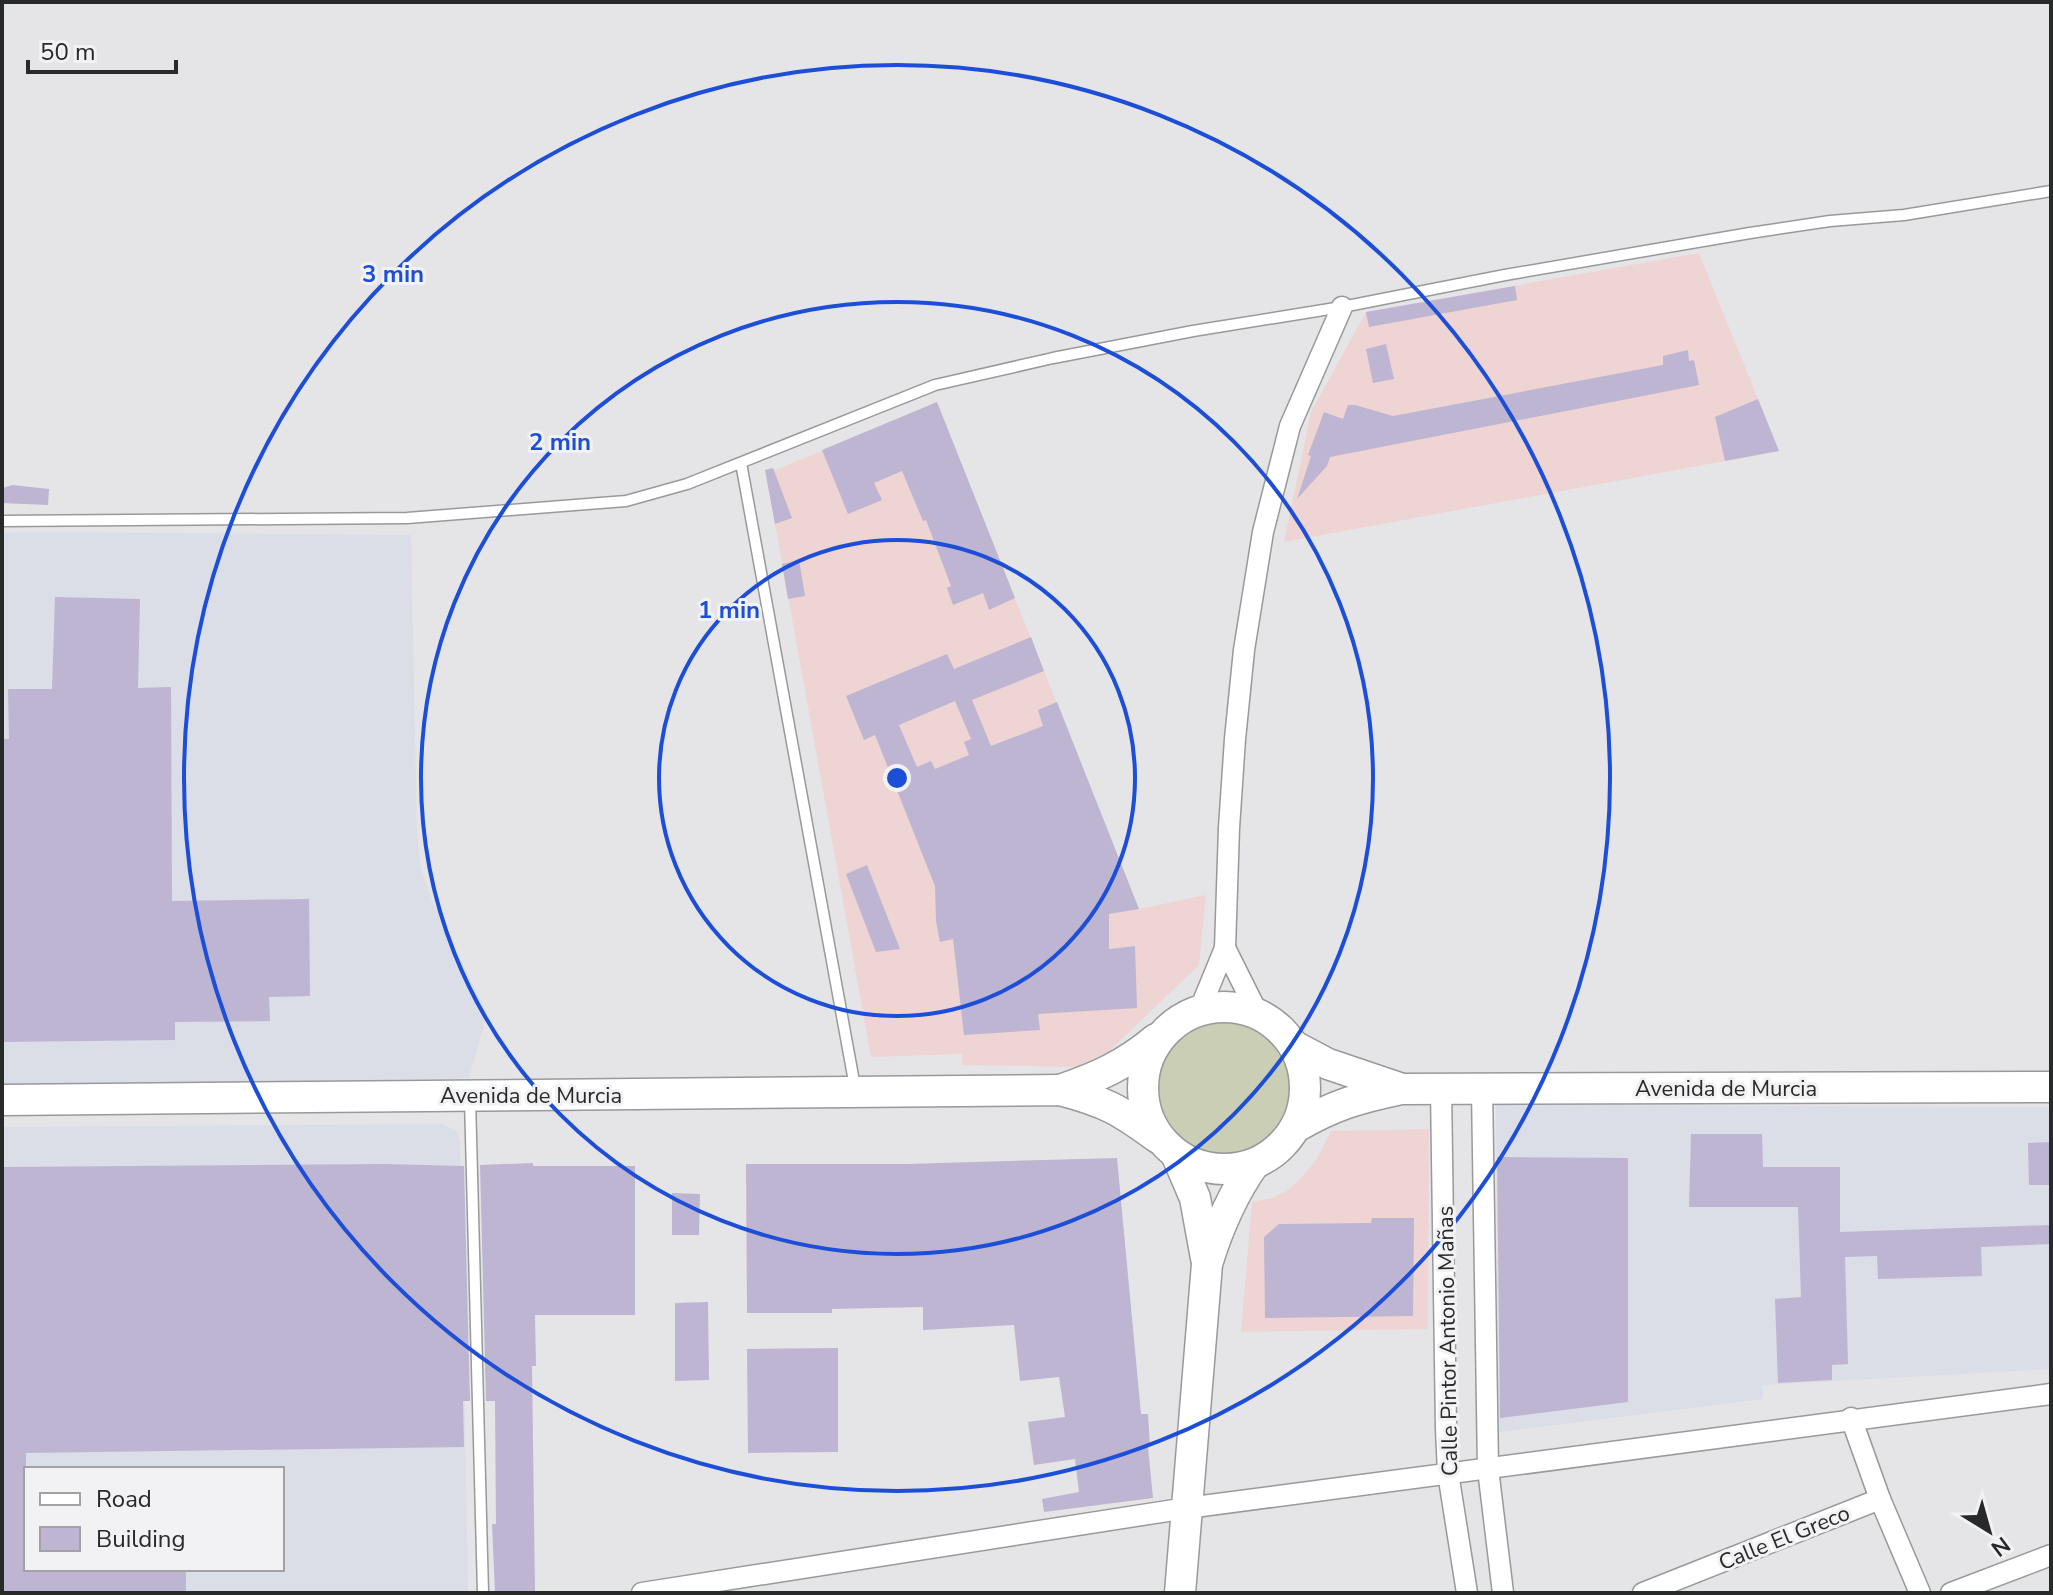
<svg xmlns="http://www.w3.org/2000/svg" width="2053" height="1595" viewBox="0 0 2053 1595" font-family="'Nunito Sans',sans-serif">
	<style>
		.commercial { fill: #efd4d4 }
		.built { fill: #dbdde7; fill-rule: evenodd }
		.green { fill: #c9ceb4 }
		.building { fill: #bdb5d2; fill-rule: evenodd }
		.lines { fill: none; stroke-linecap: round; stroke-linejoin: round }
		.lane-casing { stroke: #98999b; stroke-width: 13 }
		.street-casing { stroke: #98999b; stroke-width: 23 }
		.primary-casing { stroke: #98999b; stroke-width: 33 }
		.lane { stroke: #fff; stroke-width: 10 }
		.street { stroke: #fff; stroke-width: 20 }
		.primary { stroke: #fff; stroke-width: 30 }
		.ring { fill: none; stroke: #1d4ed8; stroke-width: 4 }
		.labels { text-anchor: middle; stroke-width: 6; stroke-linejoin: round; paint-order: stroke }
		.street-label { font-size: 22px; fill: #282929; stroke: #f2f2f4 }
		.centre { fill: #1d4ed8; stroke: #f2f2f4; stroke-width: 4 }
		.ring-label { font-size: 24px; text-anchor: middle; font-weight: bold; fill: #1d4ed8; stroke: #f2f2f4; stroke-width: 6; stroke-linejoin: round; paint-order: stroke }
	</style>
	<rect width="100%" height="100%" fill="#e5e5e7"/>
	<!-- commercial -->
	<g class="commercial">
		<path d="M1699 253 1779 451 1284 542 1311 412 1366 312Z"/>
		<path d="M937 403 1139 909 1206 895 1199 965 1099 1061 1084 1067 962 1065V1054L871 1057 766 474Z"/>
		<path d="M1429 1129 1428 1329 1241 1332 1252 1202 1272 1198 1287 1191 1300 1179 1317 1159 1331 1131Z"/>
	</g>
	<!-- built -->
	<g class="built">
		<path d="M37 532 411 535 417 834 421 869 433 903 487 1014 469 1078 2 1087V533Z"/>
		<path d="M1496 1105 2051 1107V1369L1763 1385V1399L1499 1432Z"/>
		<path d="M443 1124 456 1131 460 1141 468 1593H2V1127ZM26 1469H282V1569H26Z"/>
	</g>
	<!-- green -->
	<circle class="green" cx="1223" cy="1088" r="67"/>
	<!-- building -->
	<g class="building">
		<path d="M1515 286 1517 300 1369 327 1366 312Z"/>
		<path d="M1386 344 1394 379 1373 383 1366 349Z"/>
		<path d="M1688 350 1689 361 1694 360 1699 385 1330 457 1327 466 1297 499 1311 456 1308 455 1324 412 1343 419 1348 405H1355L1393 416 1663 365V356Z"/>
		<path d="M1758 399 1779 451 1725 461 1715 417Z"/>
		<path d="M937 402 1015 598 989 610 983 593 953 605 947 588 951 586 926 520 923 521 902 471 874 483 882 500 848 514 822 450Z"/>
		<path d="M773 468 792 518 775 524 765 470Z"/>
		<path d="M12 485 49 489 48 505 2 503 3 488Z"/>
		<path d="M799 560 805 596 788 599 782 564Z"/>
		<path d="M55 597 140 599 138 688 171 687 172 901 309 899 310 996 269 997 270 1021 175 1022V1040L2 1042V739H9L8 689H52Z"/>
		<path d="M1031 637 1044 671 972 700 991 746 1043 726 1038 710 1057 702 1139 909 1109 914V949L1135 946 1137 1008 1038 1014 1040 1030 964 1035 953 939 940 942 936 921 935 886 875 735 864 740 846 696 947 654 954 669ZM955 701 971 739 964 742 969 755 935 769 931 761 917 767 899 725Z"/>
		<path d="M867 865 900 949 876 952 846 874Z"/>
		<path d="M1691 1134H1762L1763 1167H1840V1232L2051 1225V1244L1981 1247 1982 1276 1878 1279 1877 1256 1845 1257 1848 1364 1832 1365V1380L1778 1383 1775 1299 1801 1297 1798 1207H1689Z"/>
		<path d="M2051 1142V1185H2029L2028 1143Z"/>
		<path d="M1497 1157 1628 1158V1402L1500 1418Z"/>
		<path d="M1117 1158 1141 1414H1148L1150 1446 1148 1447 1153 1498 1044 1512 1042 1499 1079 1492 1075 1459 1034 1465 1028 1422 1065 1417 1059 1377 1020 1381 1014 1325 923 1330V1307L832 1309V1313H747L746 1164H906Z"/>
		<path d="M533 1163V1166H635V1315H535L536 1366H532L535 1593H495L492 1524H496L495 1401H486L480 1165Z"/>
		<path d="M384 1164 464 1166 470 1401H463L464 1447 26 1453V1569H186V1593H2V1167Z"/>
		<path d="M672 1193 700 1194 699 1235H672Z"/>
		<path d="M1372 1218H1414L1413 1316 1265 1318 1264 1237 1279 1224 1371 1223Z"/>
		<path d="M708 1302 709 1380 675 1381V1303Z"/>
		<path d="M838 1348V1452L748 1453 747 1349Z"/>
	</g>
	<g class="lines">
		<!-- lane casing -->
		<g class="lane-casing">
			<g id="lane">
				<path d="M741 463 855 1087"/>
				<path d="M2 521 407 518 626 501 687 484 935 385 1053 358 1193 331 1342 307 1505 275 1750 233 1830 221 1904 215 2051 191"/>
				<path d="M470 1099 483 1593"/>
			</g>
		</g>
		<!-- street casing -->
		<g class="street-casing">
			<g id="street">
				<path d="M1225 948 1257 1012"/>
				<path d="M1200 1009 1225 948 1229 828 1235 739 1244 650 1263 532 1290 426 1342 307"/>
				<path d="M1441 1088 1446 1429 1448 1473 1467 1593"/>
				<path d="M1482 1089 1488 1469 1503 1593"/>
				<path d="M1851 1418 1880 1499 1920 1593"/>
				<path d="M642 1593 1187 1508 2051 1394"/>
				<path d="M1643 1593 1880 1499"/>
				<path d="M1951 1593 2051 1555"/>
			</g>
		</g>
		<!-- primary casing -->
		<g class="primary-casing">
			<g id="primary">
				<circle cx="1224" cy="1088" r="81"/>
				<path d="M1294 1046 1328 1064 1399 1088"/>
				<path d="M1060 1090C1098 1077 1125 1065 1156 1039"/>
				<path d="M2 1100 1060 1090C1106 1102 1120 1110 1158 1138"/>
				<path d="M1296 1127C1334 1105 1358 1098 1401 1089L2051 1087"/>
				<path d="M1177 1156 1195 1198 1206 1258"/>
				<path d="M1180 1593 1207 1264C1218 1228 1232 1195 1254 1164"/>
			</g>
		</g>
		<!-- lane -->
		<use href="#lane" class="lane"/>
		<!-- street -->
		<use href="#street" class="street"/>
		<!-- primary -->
		<use href="#primary" class="primary"/>
	</g>
	<!-- distance rings -->
	<g class="ring">
		<circle cx="897" cy="778" r="238"/>
		<circle cx="897" cy="778" r="476"/>
		<circle cx="897" cy="778" r="713"/>
	</g>
	<g class="labels">
		<!-- street labels -->
		<g class="street-label">
			<text x="1726" y="1096">Avenida de Murcia</text>
			<text x="531" y="1103">Avenida de Murcia</text>
			<text transform="translate(1447 1341) rotate(-91)" y="8">Calle Pintor Antonio Mañas</text>
			<text transform="translate(1784 1537) rotate(-22)" y="8">Calle El Greco</text>
		</g>
	</g>
	<circle cx="897" cy="778" r="12" class="centre"/>
	<g class="ring-label">
		<text x="393" y="282">3 min</text>
		<text x="560" y="450">2 min</text>
		<text x="729" y="618">1 min</text>
	</g>
	<!-- border -->
	<rect width="2053" height="1595" fill="none" stroke="#282929" stroke-width="8"/>
	<!-- legend -->
	<rect x="24" y="1467" width="260" height="104" fill="#f2f2f4" stroke="#a1a2a3" stroke-width="2"/>
	<rect x="40" y="1493" width="40" height="12" fill="#ffffff" stroke="#a1a2a3" stroke-width="2"/>
	<text x="96" y="1507" font-size="24" fill="#282929">Road</text>
	<rect x="40" y="1527" width="40" height="24" fill="#bdb5d2" stroke="#a1a2a3" stroke-width="2"/>
	<text x="96" y="1547" font-size="24" fill="#282929">Building</text>
	<!-- north arrow -->
	<g transform="translate(1989 1531) rotate(143)" stroke="#f2f2f4" stroke-width="6" paint-order="stroke">
	<path d="M0-6L14 30L0 20L-14 30Z" fill="#282929"/>
	<text y="-12" font-size="22" font-weight="bold" text-anchor="middle" fill="#282929">N</text>
	</g>
	<!-- scale -->
	<path d="M28 60v12h148v-12" fill="none" stroke="#282929" stroke-width="4"/>
	<text x="40" y="60" font-size="24" fill="#282929" stroke="#f2f2f4" stroke-width="6" paint-order="stroke">50 m</text>
</svg>
